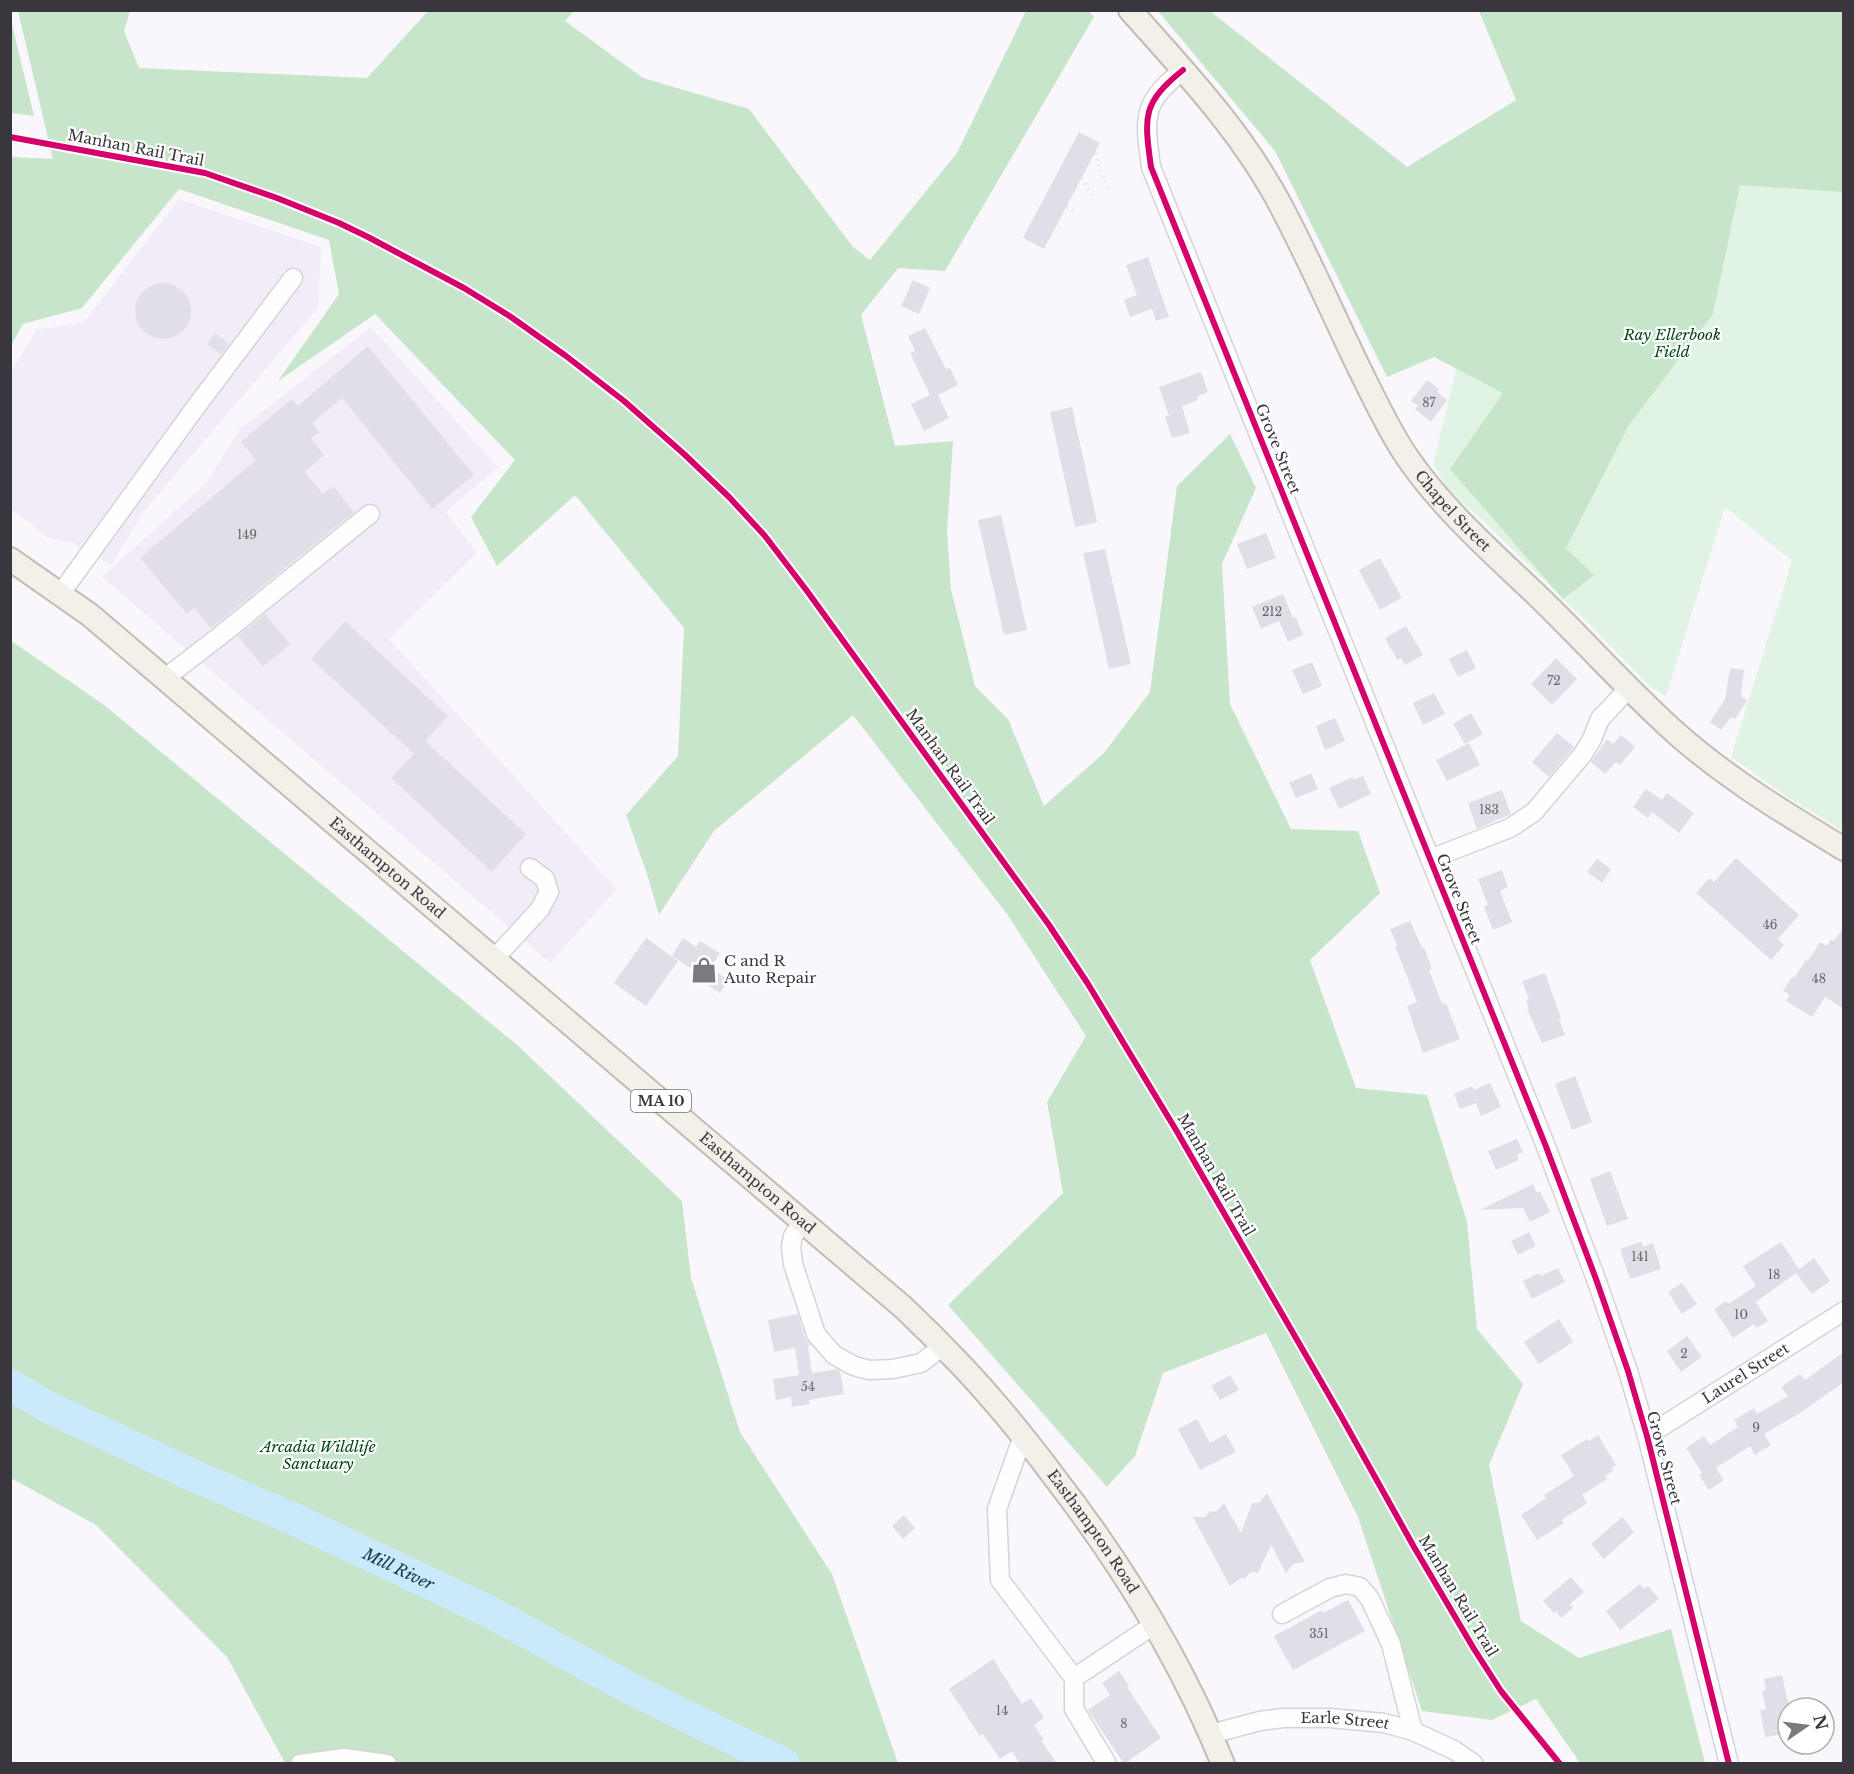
<svg xmlns="http://www.w3.org/2000/svg" width="1854" height="1774" viewBox="0 0 1854 1774" font-family="'Libre Baskerville',serif">
	<style>
		.built { fill: #f2ecf9 }
		.green { fill: #e1f4e4 }
		.forest { fill: #c6e5ca }
		.lines { fill: none; stroke-linecap: round; stroke-linejoin: round }
		.river { stroke: #caeafb; stroke-width: 32 }
		.building { fill: #e2dee8 }
		.minor-casing { stroke: #d5d3d8; stroke-width: 21 }
		.major-casing { stroke: #c1bdb3; stroke-width: 26 }
		.path { stroke: #e4e3e5; stroke-width: 3; stroke-dasharray: 1.5 4.5; stroke-linecap: butt }
		.minor { stroke: #fefeff; stroke-width: 18 }
		.major { stroke: #f2f0e9; stroke-width: 22 }
		.cycleway-casing { stroke: #fff; stroke-width: 10 }
		.cycleway { stroke: #d6006c; stroke-width: 6 }
		.labels { text-anchor: middle; stroke-width: 4.5; stroke-linejoin: round; paint-order: stroke }
		.number-label { font-size: 12px; fill: #66636a }
		.shield { fill: #fff; stroke: #747277; stroke-width: 1.5 }
		.shield-label { font-size: 14px; font-weight: bold; fill: #39363d }
		.street-label { font-size: 15px; fill: #39363d; stroke: #fff }
		.park-label { font-size: 15px; font-style: italic; fill: #034515; stroke: #fff }
		.poi-label { font-size: 15px; fill: #39363d; stroke: #fff; text-anchor: start }
		.water-label { font-size: 16px; font-style: italic; fill: #0d3442; stroke: #fff }
	</style>
	<rect width="100%" height="100%" fill="#f9f7fc"/>
	<!-- built -->
	<g class="built">
		<path d="M179 199 321 247 318 308 145 510 111 565 73 543 48 538 11 508V372L36 330 84 322Z"/>
		<path d="M371 327 498 467 446 512 477 553 389 639 617 889 550 963 102 577 206 483 240 429Z"/>
	</g>
	<!-- green -->
	<path class="green" d="M1643 160 1843 172V831L1787 797 1731 757 1792 561 1725 507 1666 696 1650 687 1590 625 1478 516 1448 491 1433 463 1462 346Z"/>
	<!-- forest -->
	<g class="forest">
		<path d="M18 11H130L124 31 139 68 367 78 428 11H574L565 21 643 78 749 109 853 247 870 260 957 153 1026 11H1088L1094 17 945 271 898 268 861 315 895 446 953 441 947 531 951 589 975 686 1008 719 1044 806 1104 753 1150 692 1177 486 1230 434 1256 488 1222 564 1230 704 1291 829 1358 831 1380 893 1310 960 1356 1088 1427 1095 1467 1222 1477 1329 1523 1384 1489 1465 1521 1621 1579 1658 1671 1629 1705 1763H1580L1536 1699 1492 1720 1422 1711 1358 1517 1266 1333 1163 1373 1135 1456 1107 1487 948 1305 1063 1193 1047 1102 1086 1036 1007 914 853 715 714 831 659 915 647 874 626 815 678 756 684 628 575 495 497 566 471 517 515 460 375 314 278 381 339 294 329 240 179 189 82 308 23 324 11 346V157L53 159Z"/>
		<path d="M1158 11H1210L1407 167 1516 100 1479 11H1843V192L1740 185 1713 314 1629 425 1566 548 1594 575 1563 599 1450 469 1503 393 1434 357 1387 377 1275 151Z"/>
		<path d="M10 20H11L34 116 11 113Z"/>
		<path d="M10 640 104 705 517 1045 682 1201 691 1278 740 1432 832 1574 898 1763H285L227 1657 96 1525 11 1478Z"/>
	</g>
	<g class="lines">
		<!-- river -->
		<path class="river" id="s1" d="M10 1385 50 1408 190 1474 298 1521 488 1611 631 1689 784 1764"/>
	</g>
	<!-- building -->
	<g class="building">
		<path d="M1079 132 1100 143 1044 249 1023 238Z"/>
		<path d="M1148 257 1169 317 1156 321 1152 309 1130 317 1124 300 1137 295 1126 265Z"/>
		<path d="M913 280 930 288 919 314 901 306Z"/>
		<circle cx="163" cy="311" r="28"/>
		<path d="M925 328 946 369 950 368 958 385 938 395 949 418 924 431 911 404 930 395 910 353 915 351 908 336Z"/>
		<path d="M215 333 229 344 221 354 207 344Z"/>
		<path d="M368 346 474 475 432 509 342 398 312 423 319 432 311 439 324 455 305 472 323 494 333 486 354 512 211 628 194 608 187 614 140 558 256 460 241 442 292 399 298 406Z"/>
		<path d="M1201 372 1208 392 1197 397 1198 400 1182 406 1190 433 1172 438 1165 417 1169 416 1159 387Z"/>
		<path d="M1427 380 1439 389 1437 392 1447 400 1431 422 1415 409 1418 406 1411 401Z"/>
		<path d="M1072 407 1097 522 1075 527 1050 412Z"/>
		<path d="M1001 515 1027 630 1004 635 978 520Z"/>
		<path d="M1266 533 1276 558 1247 569 1237 544Z"/>
		<path d="M1105 549 1131 664 1109 669 1083 553Z"/>
		<path d="M1380 558 1402 598 1380 610 1359 570Z"/>
		<path d="M1283 594 1293 618 1296 617 1303 635 1288 642 1279 621 1261 629 1252 607Z"/>
		<path d="M265 614 290 644 263 667 238 636Z"/>
		<path d="M345 621 448 716 425 741 526 834 492 872 391 778 414 754 311 659Z"/>
		<path d="M1406 626 1423 655 1405 665 1401 658 1397 660 1385 638Z"/>
		<path d="M1467 650 1476 668 1458 677 1449 659Z"/>
		<path d="M1556 658 1577 679 1552 705 1531 684Z"/>
		<path d="M1312 662 1322 686 1303 694 1292 670Z"/>
		<path d="M1730 668 1744 670 1741 696 1747 701 1735 719 1731 717 1721 730 1710 722 1725 700Z"/>
		<path d="M1434 693 1445 714 1423 725 1413 703Z"/>
		<path d="M1471 713 1483 734 1465 744 1453 724Z"/>
		<path d="M1335 718 1345 741 1325 750 1316 726Z"/>
		<path d="M1557 733 1574 747 1549 777 1532 762Z"/>
		<path d="M1621 735 1635 747 1620 765 1616 762 1605 774 1591 762 1607 739 1613 744Z"/>
		<path d="M1469 743 1480 765 1447 781 1436 760Z"/>
		<path d="M1311 773 1318 789 1296 798 1289 783Z"/>
		<path d="M1363 776 1371 794 1339 809 1329 788 1353 777 1354 780Z"/>
		<path d="M1646 789 1662 800 1667 793 1694 813 1679 833 1652 812 1648 818 1633 807Z"/>
		<path d="M1502 790 1511 814 1477 829 1468 803Z"/>
		<path d="M1736 858 1799 915 1778 939 1784 945 1771 960 1696 893 1709 878 1714 882Z"/>
		<path d="M1597 859 1611 869 1602 883 1587 872Z"/>
		<path d="M1502 870 1508 887 1500 891 1512 922 1493 930 1484 907 1488 905 1478 879Z"/>
		<path d="M1410 921 1422 948 1424 947 1432 969 1429 970 1442 1004 1446 1003 1460 1039 1423 1053 1407 1006 1417 1002 1395 946 1397 945 1390 929Z"/>
		<path d="M1844 927V1009L1825 997 1812 1017 1786 1001 1790 995 1783 991 1792 977 1794 978 1806 960 1808 961 1820 942 1827 946 1831 939 1834 941Z"/>
		<path d="M646 938 678 961 646 1006 614 983Z"/>
		<path d="M683 938 696 947 700 941 720 953 705 977 672 956Z"/>
		<path d="M715 971 728 980 720 993 706 984Z"/>
		<path d="M1545 973 1561 1018 1559 1019 1565 1035 1542 1043 1527 1009H1529L1526 1000 1529 999 1522 981Z"/>
		<path d="M1575 1076 1592 1122 1572 1130 1555 1084Z"/>
		<path d="M1490 1083 1501 1107 1481 1116 1476 1103 1460 1109 1454 1094 1472 1086 1474 1090Z"/>
		<path d="M1517 1139 1523 1152 1517 1155 1519 1160 1496 1170 1488 1151Z"/>
		<path d="M1610 1171 1628 1219 1607 1226 1590 1179Z"/>
		<path d="M1533 1184 1537 1193 1540 1191 1550 1212 1530 1222 1523 1208 1480 1210Z"/>
		<path d="M1529 1232 1536 1246 1518 1255 1511 1241Z"/>
		<path d="M1641 1242 1643 1247 1653 1243 1661 1269 1630 1279 1620 1249Z"/>
		<path d="M1781 1242 1799 1269 1814 1258 1830 1281 1812 1294 1796 1273 1756 1302 1768 1321 1756 1328 1754 1324 1733 1338 1714 1309 1726 1301 1728 1304 1756 1286 1743 1266Z"/>
		<path d="M1558 1268 1565 1282 1532 1299 1523 1281 1539 1273 1540 1276Z"/>
		<path d="M1682 1283 1697 1304 1682 1314 1668 1292Z"/>
		<path d="M798 1314 805 1338 811 1345 808 1346 812 1373 837 1369 840 1371 844 1394 809 1400 810 1404 792 1407 791 1397 776 1400 773 1379 799 1375 795 1348 774 1352 768 1320Z"/>
		<path d="M1559 1319 1573 1342 1539 1364 1524 1342Z"/>
		<path d="M1687 1336 1702 1357 1681 1372 1667 1351Z"/>
		<path d="M1844 1352V1382L1800 1413 1764 1434 1771 1445 1755 1455 1750 1446 1716 1468 1724 1480 1709 1490 1699 1475 1702 1473 1686 1448 1704 1436 1710 1445 1738 1427 1734 1420 1754 1408 1757 1414 1788 1396 1781 1387 1800 1374 1805 1380Z"/>
		<path d="M1230 1375 1239 1390 1220 1400 1211 1386Z"/>
		<path d="M1197 1419 1210 1443 1226 1434 1236 1452 1200 1470 1178 1429Z"/>
		<path d="M1598 1435 1616 1465 1611 1468 1613 1471 1605 1476 1607 1479 1582 1495 1587 1503 1562 1520 1564 1523 1537 1540 1521 1515 1546 1498 1544 1495 1574 1476 1561 1455 1587 1439 1589 1441Z"/>
		<path d="M1267 1493 1305 1562 1293 1564 1286 1573 1271 1545 1258 1573 1251 1572 1245 1578H1241L1230 1586 1193 1517H1205L1210 1511 1216 1512 1224 1503 1241 1533 1252 1503H1259Z"/>
		<path d="M904 1515 915 1528 903 1539 892 1526Z"/>
		<path d="M1622 1517 1634 1532 1604 1559 1591 1544Z"/>
		<path d="M1571 1577 1584 1592 1570 1604 1573 1608 1561 1618 1556 1611 1554 1613 1543 1601Z"/>
		<path d="M1640 1584 1644 1589 1648 1586 1659 1599 1620 1630 1606 1611Z"/>
		<path d="M1348 1600 1365 1631 1293 1670 1274 1636 1322 1610 1323 1613Z"/>
		<path d="M993 1659 1022 1704 1031 1698 1044 1718 1034 1725 1044 1740 1042 1741 1057 1764H1020L1012 1751 1000 1759 983 1734 980 1736 949 1689Z"/>
		<path d="M1119 1671 1129 1686 1127 1687 1161 1738 1124 1764 1088 1710 1110 1695 1102 1683Z"/>
		<path d="M1782 1675 1788 1703V1733L1765 1737 1760 1710 1766 1709 1762 1691 1766 1690 1764 1679Z"/>
	</g>
	<g class="lines">
		<!-- minor casing -->
		<g class="minor-casing">
			<g id="minor">
				<path d="M1183 70C1142 103 1144 116 1151 167L1545 1144 1596 1279 1628 1371 1647 1436 1729 1764"/>
				<path d="M61 593 195 408 293 278"/>
				<path d="M164 679 221 635 370 514"/>
				<path d="M1430 859 1510 828 1534 812 1583 754 1592 739 1600 719 1629 688"/>
				<path d="M494 959 540 909 549 892 545 879 530 868"/>
				<path d="M803 1221 793 1236 791 1247 793 1264 816 1334 834 1355 854 1366 869 1370 893 1369 921 1363 943 1346"/>
				<path d="M1023 1436 997 1509 1000 1580 1074 1678 1155 1624"/>
				<path id="s2" d="M1647 1436 1844 1311"/>
				<path d="M1282 1614 1330 1588 1346 1584 1360 1587 1370 1599 1391 1644 1413 1731"/>
				<path d="M1074 1678V1709L1107 1764"/>
				<path id="s3" d="M1211 1734 1260 1721 1283 1718H1330L1384 1723 1413 1731 1454 1750 1474 1764"/>
				<path d="M300 1764 344 1758 387 1764"/>
			</g>
		</g>
		<!-- major casing -->
		<g class="major-casing">
			<g id="major">
				<path id="s4" d="M1130 10C1185 72 1242 132 1281 206 1309 259 1333 314 1359 368 1374 398 1388 429 1407 457 1444 511 1495 555 1542 600 1587 644 1630 692 1677 734 1728 779 1786 814 1844 849"/>
				<path id="s5" d="M10 559 90 615 904 1308C924 1327 943 1346 962 1366 995 1401 1026 1439 1055 1478 1123 1566 1181 1660 1223 1764"/>
			</g>
		</g>
		<!-- path -->
		<g class="path">
			<path d="M1095 153 1108 191"/>
			<path d="M1082 178 1093 198"/>
			<path d="M1067 207 1074 212"/>
		</g>
		<!-- minor -->
		<use href="#minor" class="minor"/>
		<!-- major -->
		<use href="#major" class="major"/>
		<!-- cycleway casing -->
		<g class="cycleway-casing">
			<g id="cycleway">
				<path d="M1183 70C1142 103 1144 116 1151 167L1545 1144 1596 1279 1628 1371 1647 1436 1729 1764"/>
				<path d="M10 137 205 173 277 198 339 223 368 237 464 288 511 317 566 356 624 401 684 454 729 497 765 536 807 591 1049 925 1088 984 1176 1130 1341 1416 1414 1547 1474 1649 1501 1691 1560 1764"/>
			</g>
		</g>
		<!-- cycleway -->
		<use href="#cycleway" class="cycleway"/>
	</g>
	<!-- icons -->
	<defs>
		<g id="shop-bare" transform="scale(2.07)"><path d="M-5-2.5h2.3a2.7 3.5 0 0 1 5.4 0H5L5.5 6h-11ZM-1.5-2.5h3a1.5 2.3 0 0 0-3 0Z" fill="#7c7a80" stroke="#fff" stroke-width="2.5" paint-order="stroke"/></g>
	</defs>
	<g fill-rule="evenodd">
		<use href="#shop-bare" x="704" y="970"/>
	</g>
	<g class="labels">
		<!-- number labels -->
		<g class="number-label">
			<text x="1429" y="407">87</text>
			<text x="247" y="539">149</text>
			<text x="1272" y="616">212</text>
			<text x="1554" y="685">72</text>
			<text x="1489" y="814">183</text>
			<text x="1770" y="929">46</text>
			<text x="1819" y="983">48</text>
			<text x="1640" y="1261">141</text>
			<text x="1774" y="1279">18</text>
			<text x="1741" y="1319">10</text>
			<text x="1684" y="1358">2</text>
			<text x="808" y="1391">54</text>
			<text x="1756" y="1432">9</text>
			<text x="1319" y="1638">351</text>
			<text x="1002" y="1715">14</text>
			<text x="1124" y="1728">8</text>
		</g>
		<!-- shield labels -->
		<rect class="shield" x="631" y="1090" width="60" height="22" rx="4.5"/>
		<g class="shield-label">
			<text x="661" y="1106">MA 10</text>
		</g>
		<!-- street labels -->
		<g class="street-label">
			<text transform="translate(136 148) rotate(11)" y="5">Manhan Rail Trail</text>
			<text transform="translate(1278 449) rotate(68)" y="5">Grove Street</text>
			<text dy="5" stroke="none"><textPath href="#s4" startOffset="600">Chapel Street</textPath></text>
			<text transform="translate(950 767) rotate(54)" y="5">Manhan Rail Trail</text>
			<text dy="5" stroke="none"><textPath href="#s5" startOffset="488">Easthampton Road</textPath></text>
			<text transform="translate(1459 899) rotate(68)" y="5">Grove Street</text>
			<text transform="translate(1216 1175) rotate(60)" y="5">Manhan Rail Trail</text>
			<text dy="5" stroke="none"><textPath href="#s5" startOffset="974">Easthampton Road</textPath></text>
			<text dy="5" stroke="none"><textPath href="#s2" startOffset="117">Laurel Street</textPath></text>
			<text transform="translate(1664 1458) rotate(75)" y="5">Grove Street</text>
			<text dy="5" stroke="none"><textPath href="#s5" startOffset="1460">Easthampton Road</textPath></text>
			<text transform="translate(1458 1596) rotate(59)" y="5">Manhan Rail Trail</text>
			<text dy="5" stroke="none"><textPath href="#s3" startOffset="136">Earle Street</textPath></text>
		</g>
		<!-- park labels -->
		<g class="park-label">
			<text x="1672" y="340">Ray Ellerbook<tspan x="1672" dy="17">Field</tspan></text>
			<text x="318" y="1452">Arcadia Wildlife<tspan x="318" dy="17">Sanctuary</tspan></text>
		</g>
		<!-- poi labels -->
		<g class="poi-label">
			<text x="724" y="966">C and R<tspan x="724" dy="17">Auto Repair</tspan></text>
		</g>
		<!-- water labels -->
		<g class="water-label">
			<text dy="6" stroke="none"><textPath href="#s1" startOffset="430">Mill River</textPath></text>
		</g>
	</g>
	<!-- border -->
	<rect width="1854" height="1774" fill="none" stroke="#39363d" stroke-width="24"/>
	<!-- north arrow -->
	<g transform="translate(1806 1726) rotate(76)"><circle r="28" fill="#ffffff" stroke="#b0afb1" stroke-width="1.5"/>
	<path d="M0-4.5L10 22L0 15L-10 22Z" fill="#7c7a80"/>
	<text y="-9" font-size="16" font-weight="bold" text-anchor="middle" fill="#39363d">N</text>
	</g>
</svg>
